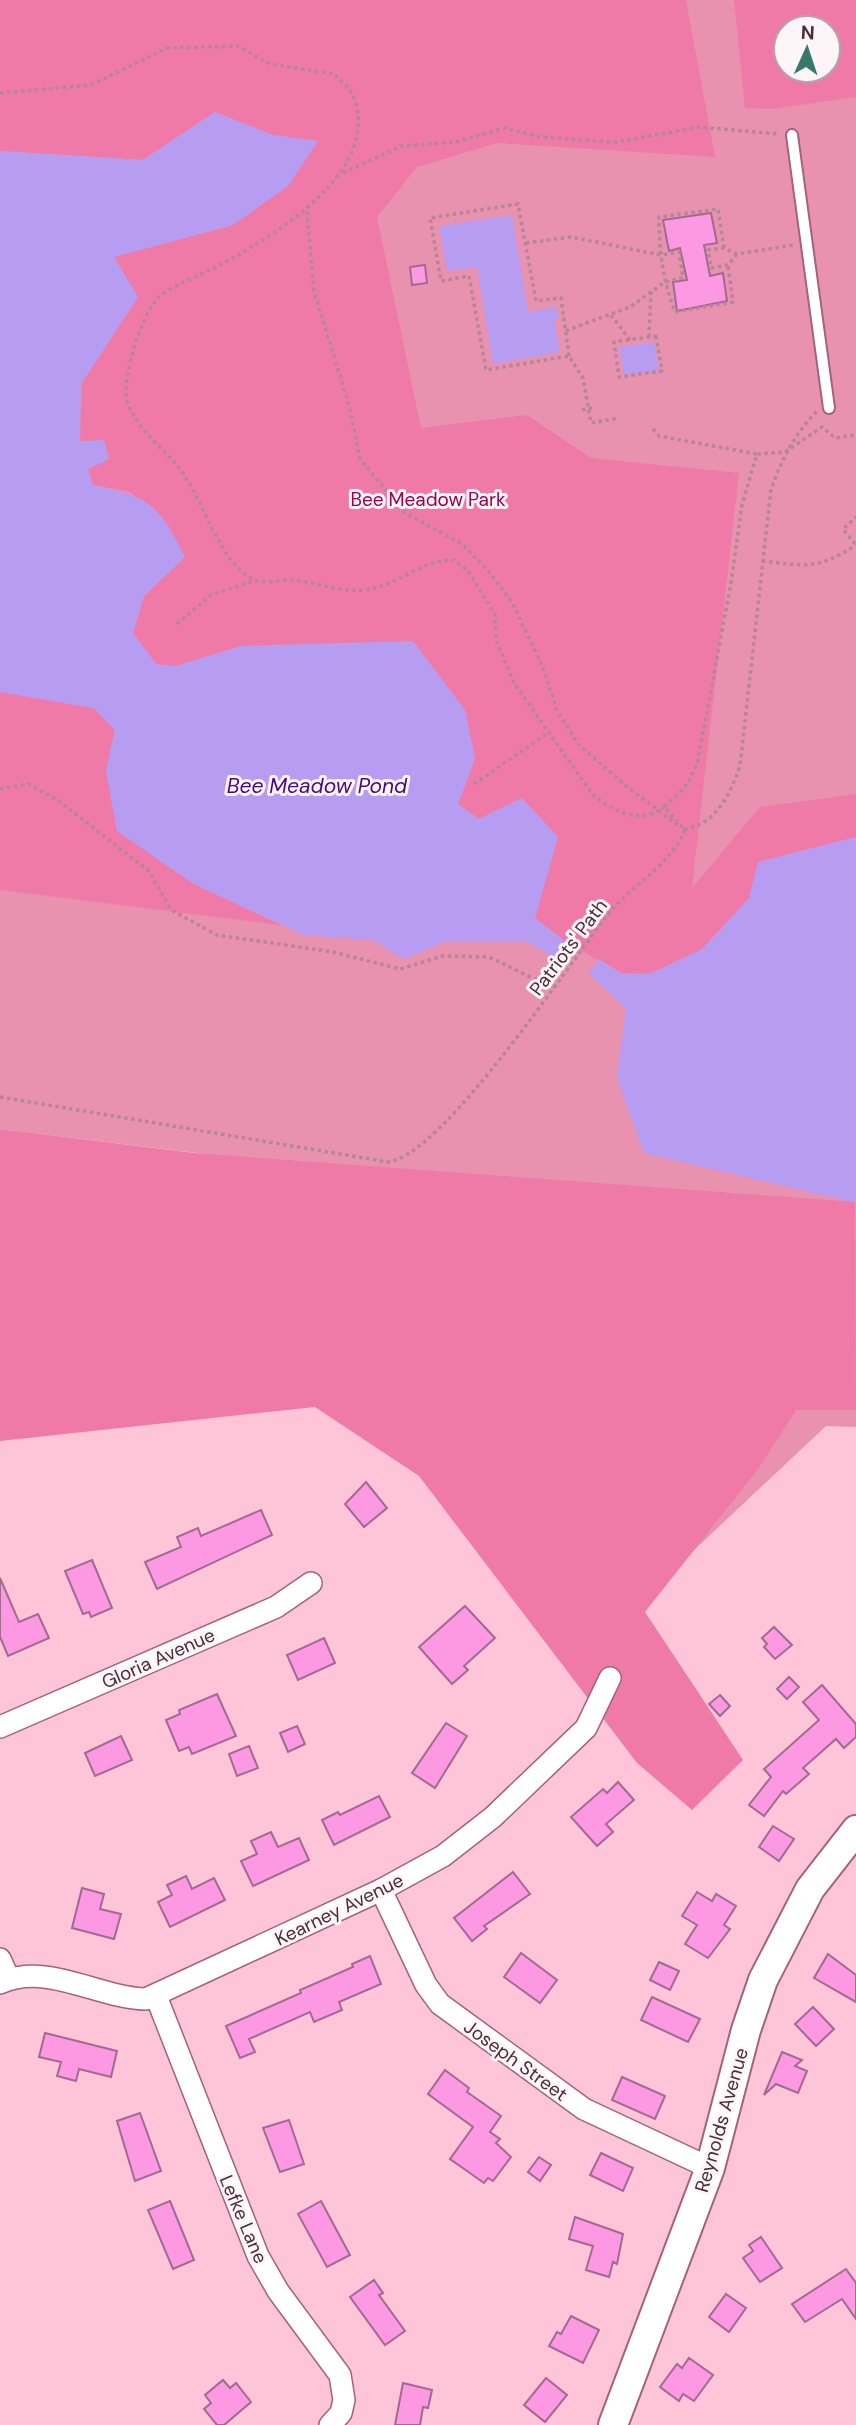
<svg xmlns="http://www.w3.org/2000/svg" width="856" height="2425" viewBox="0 0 856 2425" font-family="'DM Sans',sans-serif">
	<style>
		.green { fill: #e892b0; fill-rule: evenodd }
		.forest { fill: #ef7aa7; fill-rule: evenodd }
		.water { fill: #b79df1 }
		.building { fill: #fd98e2; stroke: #a16a92; stroke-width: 2 }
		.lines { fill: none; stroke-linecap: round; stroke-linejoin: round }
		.service-casing { stroke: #a4637a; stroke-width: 14 }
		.minor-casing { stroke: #a4637a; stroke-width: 24 }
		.tertiary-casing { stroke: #a4637a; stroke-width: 32 }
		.path { stroke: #b58796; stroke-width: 3.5; stroke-dasharray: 3.5 3.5; stroke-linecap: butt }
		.service { stroke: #fff; stroke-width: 10 }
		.minor { stroke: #fff; stroke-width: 21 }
		.tertiary { stroke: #fff; stroke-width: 28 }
		.labels { text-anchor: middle; stroke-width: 6; stroke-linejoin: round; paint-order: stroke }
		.park-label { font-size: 19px; fill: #980053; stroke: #fdf5f8 }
		.street-label { font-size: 19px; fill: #492d37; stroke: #fdf5f8 }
		.water-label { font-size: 21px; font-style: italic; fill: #470588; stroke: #fdf5f8 }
	</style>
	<rect width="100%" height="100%" fill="#fec4d7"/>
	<!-- green -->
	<path class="green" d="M0 0H856V1427L826 1426 624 1616 205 1154 0 1129ZM786 28H828V70H786Z"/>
	<!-- forest -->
	<g class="forest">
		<path d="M0 0H686L715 157 497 143 417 167 377 217 421 428 527 415 591 458 739 473 692 888 760 807 856 794V837L758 862 750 898 701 950 649 974 621 973 566 942 535 918 558 837 522 798 479 819 458 804 475 758 241 646 176 666 156 665 133 633 144 596 185 556 131 492 93 485 88 469 109 459 104 441H80L81 384 138 297 113 257 233 225 317 141 273 135 215 112 143 160 0 151Z"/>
		<path d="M734 0H856V97L772 109 745 108ZM786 28H828V70H786Z"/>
		<path d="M0 692 94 708 115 730 106 771 192 883 281 925 0 890Z"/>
		<path d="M0 1129 194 1153 855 1202 856 1410H796L759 1468 645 1612 743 1760 692 1810 637 1763 419 1476 315 1407 0 1441Z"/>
	</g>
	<!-- water -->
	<g class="water">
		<path d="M215 112 273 135 318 141 288 186 233 225 114 257 138 297 81 384 80 441 104 440 109 459 88 469 93 485C151 497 158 504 185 557L144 596 133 633 156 664 176 666 241 646 413 641 465 710 475 758 458 804 479 819 522 798 558 837 535 918 566 942 557 958 525 941 444 942 404 959 373 940 304 935 192 883 117 831 106 771 115 730 94 708 0 692V151L143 160Z"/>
		<path d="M512 215 528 312 557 307 559 319 554 320 560 352 493 364 477 267 447 271 439 226Z"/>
		<path d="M654 342 659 370 624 375 619 347Z"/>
		<path d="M856 837V1203L644 1153 617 1078 626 1008 589 974 599 959 621 973 649 974 701 950 749 898 758 862Z"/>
	</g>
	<!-- building -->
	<g class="building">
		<path d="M711 213 717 243 704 245 710 276 723 273 727 301 677 311 673 282 687 280 680 248 669 251 663 220Z"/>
		<path d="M425 265 427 283 412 285 410 267Z"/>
		<path d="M366 1482 387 1508 364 1527 345 1504Z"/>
		<path d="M261 1510 272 1535 157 1589 145 1562 181 1547 177 1537 198 1528 201 1536Z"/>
		<path d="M92 1560 112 1608 91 1617 89 1612 83 1614 65 1571Z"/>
		<path d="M0 1578 19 1622 38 1614 49 1638 8 1656 0 1637Z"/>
		<path d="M465 1606 495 1638 464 1666 468 1670 452 1684 419 1647Z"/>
		<path d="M774 1627 792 1645 775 1659 764 1647 767 1644 762 1638Z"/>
		<path d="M324 1638 335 1663 298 1680 287 1655Z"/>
		<path d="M789 1677 799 1687 787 1699 777 1689Z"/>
		<path d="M822 1685 856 1724V1737L844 1748 836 1739 803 1768 809 1774 786 1794 783 1791 764 1816 749 1805 771 1777 764 1769 819 1720 803 1702Z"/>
		<path d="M217 1694 236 1736 192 1754 189 1747 179 1751 166 1720 180 1714 179 1710Z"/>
		<path d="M720 1695 730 1706 720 1716 709 1704Z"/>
		<path d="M446 1723 467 1736 435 1788 412 1773Z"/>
		<path d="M297 1726 305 1744 288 1752 280 1733Z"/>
		<path d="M121 1736 132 1760 95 1776 85 1753Z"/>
		<path d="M249 1746 258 1768 237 1776 229 1754Z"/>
		<path d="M618 1782 634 1800 606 1824 613 1832 597 1846 571 1817 603 1789 607 1793Z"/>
		<path d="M379 1796 390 1817 334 1845 322 1820 338 1812 340 1815Z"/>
		<path d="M773 1826 794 1839 779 1861 759 1847Z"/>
		<path d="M271 1832 278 1847 299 1838 309 1860 253 1886 241 1861 257 1854 251 1841Z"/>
		<path d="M513 1872 530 1894 484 1926 487 1929 472 1941 454 1918Z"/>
		<path d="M186 1876 192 1889 214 1878 225 1900 170 1927 158 1902 172 1895 167 1885Z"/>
		<path d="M82 1888 104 1894 100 1909 121 1914 114 1939 72 1928Z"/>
		<path d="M697 1892 712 1901 716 1894 736 1906 724 1925 730 1929 708 1958 685 1944 697 1925 682 1916Z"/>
		<path d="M521 1953 557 1980 540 2003 504 1977Z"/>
		<path d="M828 1954 856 1975V2002L814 1978Z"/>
		<path d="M370 1956 381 1984 339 2002 342 2010 314 2022 310 2012 249 2039 255 2052 240 2058 226 2026 301 1993 300 1990 353 1967 352 1964Z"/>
		<path d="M659 1962 679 1971 670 1990 650 1980Z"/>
		<path d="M652 1997 700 2019 688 2042 641 2020Z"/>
		<path d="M813 2007 834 2029 816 2046 795 2024Z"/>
		<path d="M45 2033 117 2051 111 2077 79 2069 76 2081 57 2076 61 2062 39 2057Z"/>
		<path d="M782 2052 802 2060 795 2066 807 2071 798 2093 776 2084 764 2095Z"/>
		<path d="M445 2070 469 2088 467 2092 501 2116 490 2132 500 2139 496 2143 511 2157 493 2181 488 2178 484 2183 450 2159 473 2127 428 2094Z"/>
		<path d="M622 2077 665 2096 655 2119 612 2100Z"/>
		<path d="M140 2113 161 2171 135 2181 117 2121Z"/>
		<path d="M289 2120 304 2164 280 2172 263 2128Z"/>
		<path d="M601 2153 633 2168 623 2191 590 2175Z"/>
		<path d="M539 2157 551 2165 540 2181 528 2172Z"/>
		<path d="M170 2201 194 2260 173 2269 148 2210Z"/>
		<path d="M321 2201 350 2255 327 2267 298 2214Z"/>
		<path d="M575 2217 623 2234 617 2264 613 2262 609 2277 586 2270 593 2246 569 2239Z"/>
		<path d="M761 2237 782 2268 760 2282 743 2258 753 2251 749 2245Z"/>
		<path d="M846 2269 856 2283V2319L842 2299 805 2322 792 2304Z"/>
		<path d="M374 2280 383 2293 379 2295 405 2331 385 2345 350 2297Z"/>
		<path d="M726 2294 746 2308 729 2332 709 2317Z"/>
		<path d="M571 2316 599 2330 583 2363 549 2346 557 2332 561 2334Z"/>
		<path d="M689 2358 713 2375 694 2401 683 2394 679 2401 660 2387 677 2364 682 2368Z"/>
		<path d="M546 2378 567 2395 545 2422 524 2405Z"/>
		<path d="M223 2380 230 2388 236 2383 251 2402 224 2425H217L204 2409 211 2403 205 2395Z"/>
		<path d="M403 2383 432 2390 428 2408 423 2407 420 2425H395Z"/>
	</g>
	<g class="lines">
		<!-- service casing -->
		<g class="service-casing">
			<path id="service" d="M792 135 829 408"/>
		</g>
		<!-- minor casing -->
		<g class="minor-casing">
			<g id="minor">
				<path d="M0 1727 276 1607 311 1583"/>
				<path d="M381 1890 426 1985 440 2004 584 2109 710 2168"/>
				<path d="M0 1959 9 1979"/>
				<path d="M0 1983C47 1962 95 1997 146 1999L381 1890 443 1856 493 1817 586 1728 610 1678"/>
				<path d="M156 1996 258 2256 278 2291 340 2375 344 2400 341 2413 330 2425"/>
			</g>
		</g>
		<!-- tertiary casing -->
		<g class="tertiary-casing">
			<path id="tertiary" d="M613 2425 710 2168 746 2030 763 1980 810 1889 856 1830"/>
		</g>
		<!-- path -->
		<g class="path">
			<path d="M0 93 91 85 167 48 238 46 270 64 334 74C340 80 351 89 354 98 380 170 281 231 229 260 209 272 176 283 159 297 142 312 121 379 127 401 136 430 166 449 182 472 204 502 220 565 255 580 265 584 281 579 292 580 315 582 343 593 365 590 397 586 423 559 454 560L468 571 495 614 496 640 514 683 593 795C615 812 639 825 664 807"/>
			<path d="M343 173 401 146 456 142 504 128 540 137 616 142 700 127 778 134"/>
			<path d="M307 211 314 291 349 405 360 459 405 513 462 544 490 573 513 604 543 668 557 710 578 744 626 786 678 825"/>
			<path d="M526 243 571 237 661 255 679 252 683 278 665 282 630 307 565 331"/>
			<path d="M724 248 718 209 659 217C659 250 663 281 675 312L733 302 728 265"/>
			<path d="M737 254 728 265 711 268 708 250 724 248 737 254 794 245"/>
			<path d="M611 315 630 340"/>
			<path d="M656 336 662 371 619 377 614 342Z"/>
			<path d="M649 337 651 292"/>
			<path d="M569 356 561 298 536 301 518 204 430 218 441 281 469 276 486 370 569 356 583 378 591 423 619 418"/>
			<path d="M582 410 595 407"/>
			<path d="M653 429 659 436 757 454"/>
			<path d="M855 544 843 529 856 517"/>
			<path d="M762 561C808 566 817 570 856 545"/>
			<path d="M177 624 211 595 256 580"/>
			<path d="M474 784 548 733"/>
			<path d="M0 789 29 784 59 801 149 871 171 910 217 935 333 952 400 969 443 956 489 957 553 988"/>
			<path d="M684 829C715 826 731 793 740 766L771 489C783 457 794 435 817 411"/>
			<path d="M0 1097 388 1162C443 1156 571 960 610 912 634 884 671 864 685 830L664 807 685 787 697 765 731 583 742 505 757 454 785 452 822 427 835 438 856 435"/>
		</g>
		<!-- service -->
		<use href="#service" class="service"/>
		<!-- minor -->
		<use href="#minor" class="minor"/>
		<!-- tertiary -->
		<use href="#tertiary" class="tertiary"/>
	</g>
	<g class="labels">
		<!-- park labels -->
		<g class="park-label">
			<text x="428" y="506">Bee Meadow Park</text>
		</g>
		<!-- street labels -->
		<g class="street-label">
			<text transform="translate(568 947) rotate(-53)" y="7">Patriots' Path</text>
			<text transform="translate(158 1658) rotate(-24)" y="7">Gloria Avenue</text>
			<text transform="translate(339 1909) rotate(-26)" y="7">Kearney Avenue</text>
			<text transform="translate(516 2060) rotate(36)" y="7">Joseph Street</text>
			<text transform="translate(721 2120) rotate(-74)" y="7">Reynolds Avenue</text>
			<text transform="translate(244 2219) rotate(67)" y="7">Lefke Lane</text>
		</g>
		<!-- water labels -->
		<g class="water-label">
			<text x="317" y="793">Bee Meadow Pond</text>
		</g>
	</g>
	<!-- north arrow -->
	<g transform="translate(807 49) rotate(3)"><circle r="33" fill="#fdf5f8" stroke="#b5a5ab" stroke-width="2"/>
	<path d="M0-5L12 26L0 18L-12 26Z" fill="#377a6b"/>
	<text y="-10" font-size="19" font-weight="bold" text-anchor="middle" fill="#492d37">N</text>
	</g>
</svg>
